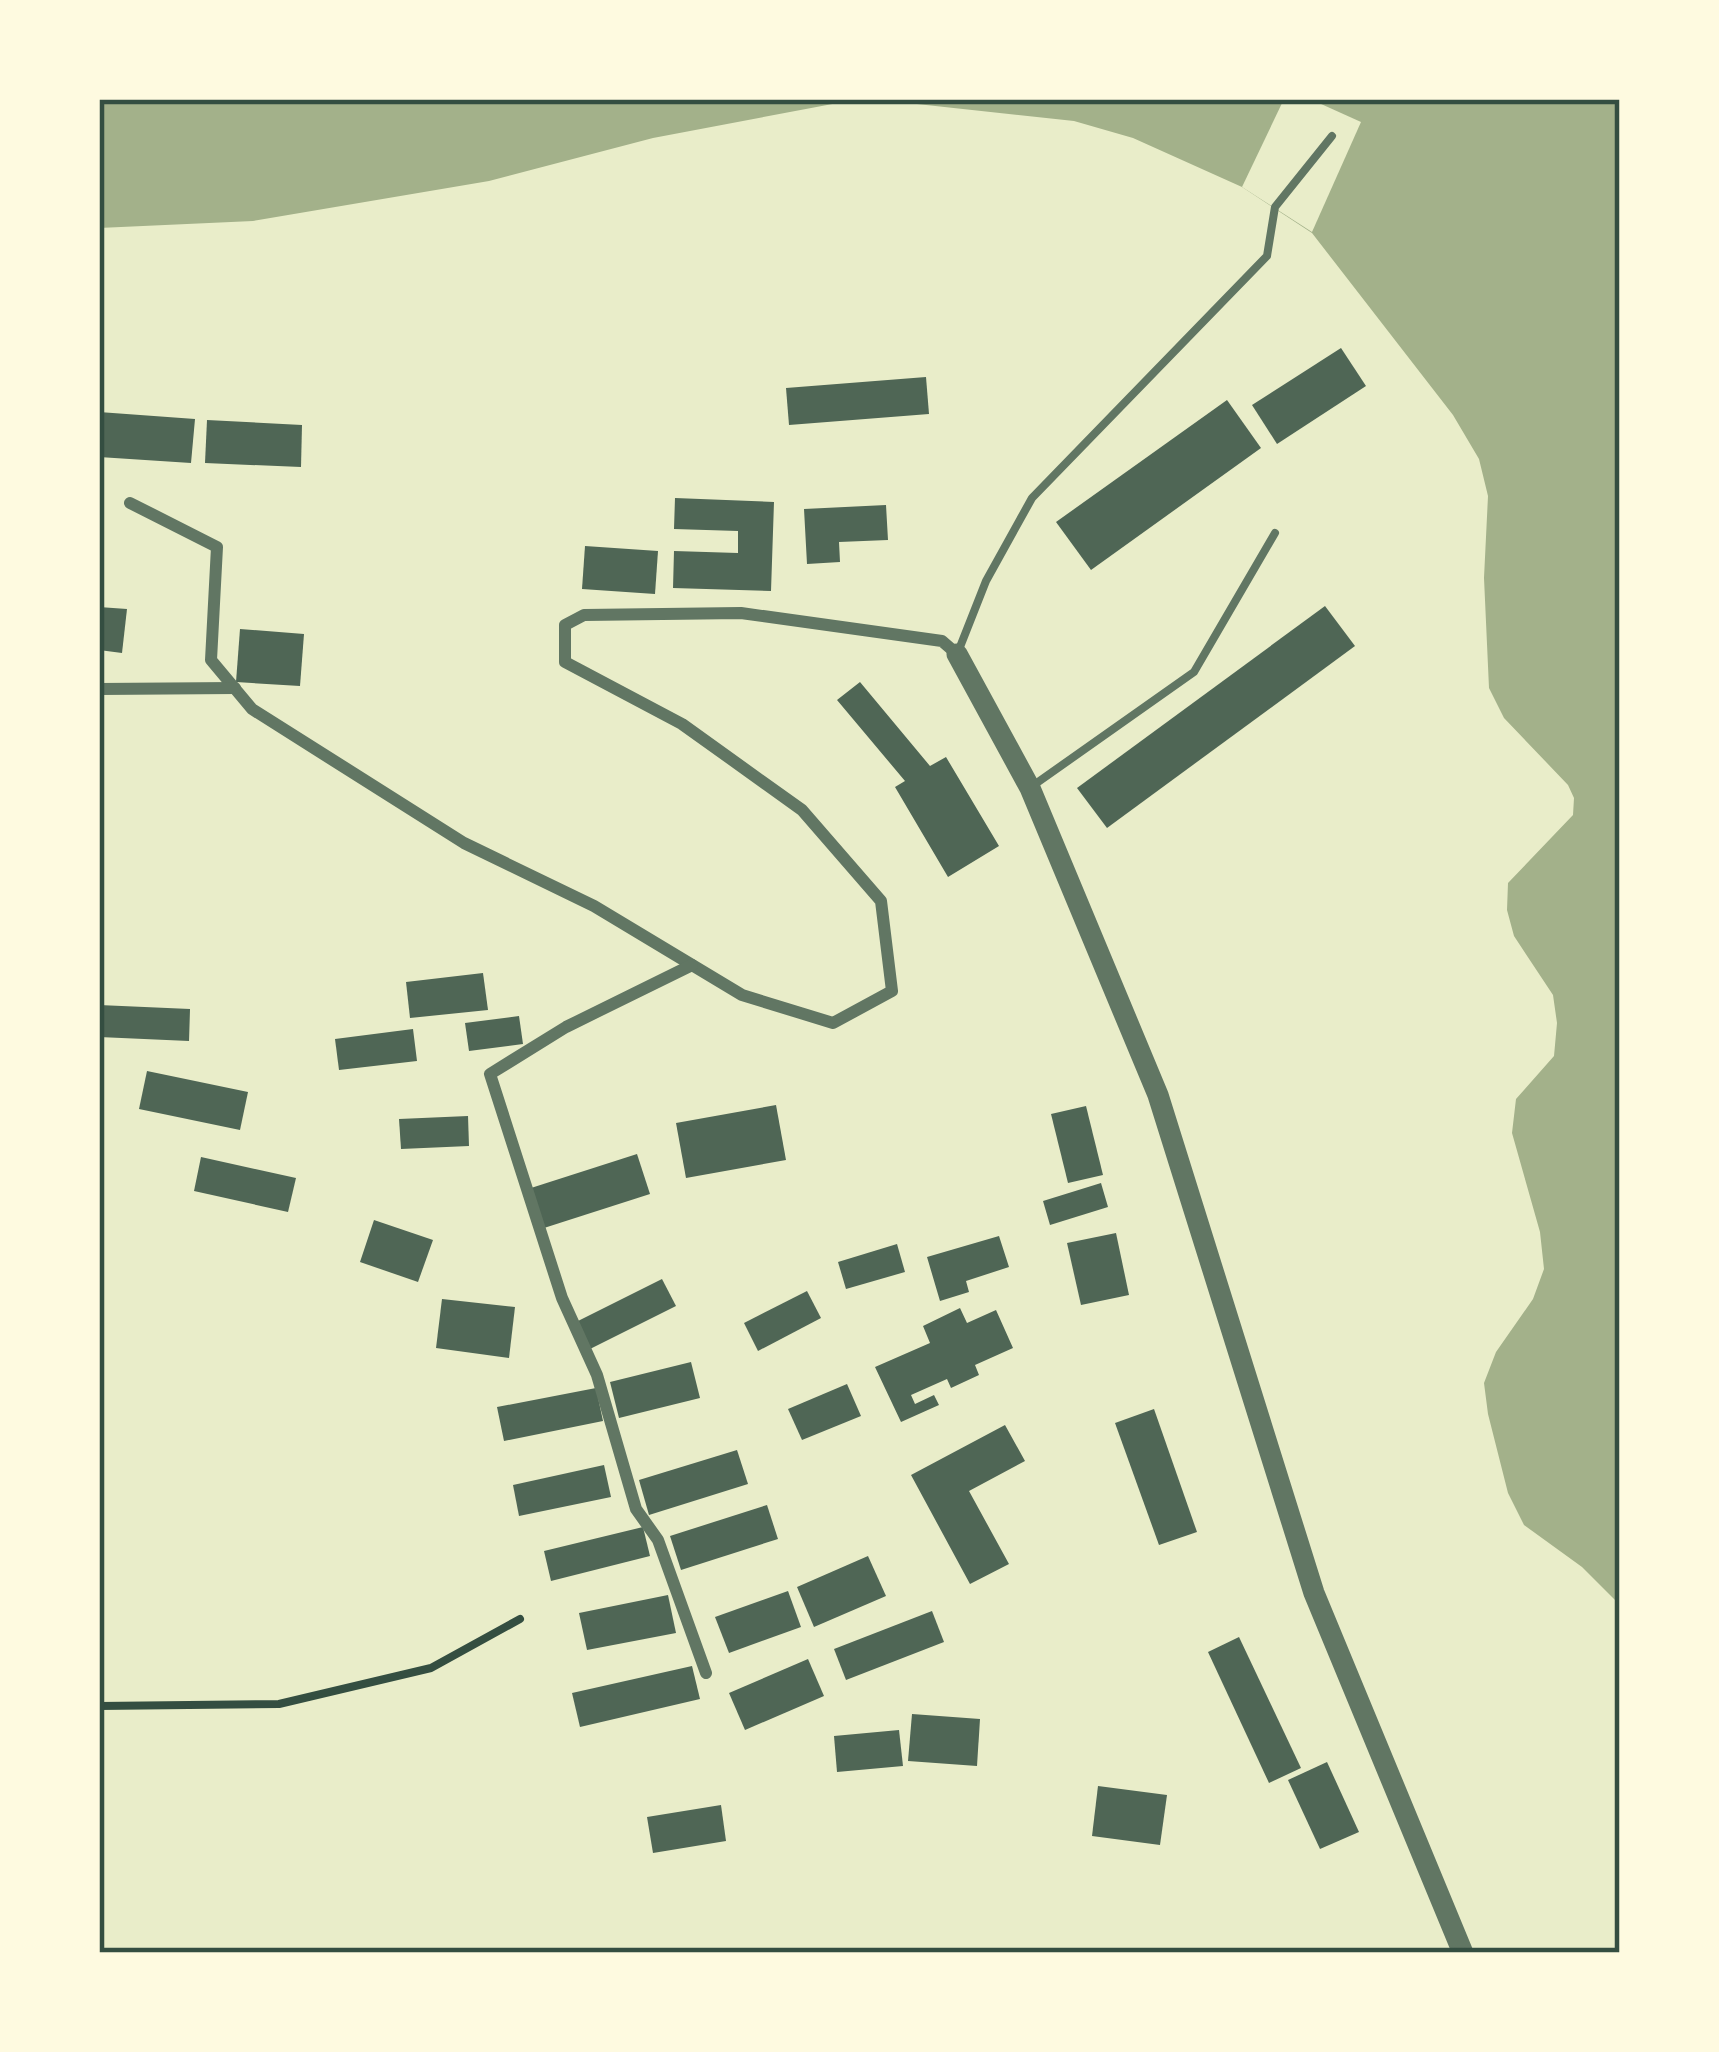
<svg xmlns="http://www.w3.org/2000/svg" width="1719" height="2052" viewBox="0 0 1719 2052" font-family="'PT Sans',sans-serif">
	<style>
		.water { fill: #a3b18a }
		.pier { fill: #e9edc9 }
		.building { fill: #4f6655 }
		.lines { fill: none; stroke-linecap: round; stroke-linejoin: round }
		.path { stroke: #344e41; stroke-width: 8 }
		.service { stroke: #617663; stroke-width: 8 }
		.minor { stroke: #617663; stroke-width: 12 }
		.tertiary { stroke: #617663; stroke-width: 21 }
		.neatline { fill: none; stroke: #344e41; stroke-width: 4.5 }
	</style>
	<rect width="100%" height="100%" fill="#e9edc9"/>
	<!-- water -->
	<g class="water">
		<path d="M99 99H859L653 138 489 181 253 221 99 228Z"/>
		<path d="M871 99H1620V1605L1582 1567 1524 1525 1508 1493 1488 1414 1484 1383 1496 1352 1533 1299 1544 1269 1540 1232 1512 1133 1516 1099 1554 1056 1557 1023 1553 995 1514 936 1507 910 1508 883 1573 815 1574 798 1568 785 1504 718 1489 688 1484 578 1488 496 1479 459 1453 415 1312 233 1242 187 1133 138 1074 121Z"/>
	</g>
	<!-- pier -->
	<path class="pier" d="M1284 99H1310L1361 122 1312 232 1242 187Z"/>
	<!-- building -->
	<g class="building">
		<path d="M1341 348 1366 386 1277 444 1252 405Z"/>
		<path d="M926 377 929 414 789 425 786 388Z"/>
		<path d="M1227 400 1261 448 1091 570 1056 522Z"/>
		<path d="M99 412 195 419 191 463 99 457Z"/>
		<path d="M207 420 302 425 301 467 205 463Z"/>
		<path d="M675 498 774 502 771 591 673 588 674 551 738 553V531L674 529Z"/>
		<path d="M886 505 888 540 839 542 840 562 807 564 804 509Z"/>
		<path d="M585 546 658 551 655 594 582 589Z"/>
		<path d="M1325 606 1355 646 1107 828 1077 788Z"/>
		<path d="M99 607 127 609 122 653 99 650Z"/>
		<path d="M240 629 304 634 300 686 236 682Z"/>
		<path d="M860 682 930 766 946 757 999 846 948 877 895 787 905 781 837 700Z"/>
		<path d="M483 973 488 1010 410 1018 406 982Z"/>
		<path d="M99 1005 190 1009 189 1041 99 1037Z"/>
		<path d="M519 1016 523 1044 469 1051 465 1023Z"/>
		<path d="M413 1029 417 1061 339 1070 335 1039Z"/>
		<path d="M147 1071 248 1092 240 1130 139 1109Z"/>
		<path d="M776 1105 786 1160 686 1178 676 1123Z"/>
		<path d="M1086 1106 1103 1175 1068 1183 1051 1114Z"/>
		<path d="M468 1116 469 1146 401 1149 399 1119Z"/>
		<path d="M637 1154 650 1194 544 1228 531 1188Z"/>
		<path d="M201 1157 296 1178 288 1212 194 1191Z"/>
		<path d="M1101 1183 1108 1207 1050 1225 1043 1201Z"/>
		<path d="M374 1220 433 1240 418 1282 360 1262Z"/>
		<path d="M1116 1233 1129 1295 1081 1305 1067 1243Z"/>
		<path d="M999 1236 1009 1267 966 1281 969 1292 940 1301 927 1257Z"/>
		<path d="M897 1244 905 1272 846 1289 838 1262Z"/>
		<path d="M662 1279 676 1306 590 1349 576 1322Z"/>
		<path d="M807 1291 821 1318 758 1351 744 1323Z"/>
		<path d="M442 1299 515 1307 509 1358 436 1348Z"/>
		<path d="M960 1308 967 1323 996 1310 1013 1348 975 1365 979 1375 951 1388 947 1379 911 1395 915 1404 934 1395 939 1405 901 1422 875 1367 930 1343 923 1326Z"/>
		<path d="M691 1362 700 1398 619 1418 610 1382Z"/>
		<path d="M847 1384 861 1416 802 1440 788 1409Z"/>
		<path d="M596 1388 603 1421 504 1441 497 1407Z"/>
		<path d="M1154 1409 1197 1532 1159 1545 1115 1423Z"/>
		<path d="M1005 1425 1025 1461 969 1491 1009 1564 970 1584 911 1475Z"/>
		<path d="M737 1450 748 1484 649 1515 639 1480Z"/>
		<path d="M604 1465 611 1497 519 1516 513 1485Z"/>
		<path d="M767 1505 778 1539 681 1570 670 1536Z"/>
		<path d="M643 1527 650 1556 551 1581 544 1551Z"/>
		<path d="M868 1556 886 1596 814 1627 797 1587Z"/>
		<path d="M788 1591 801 1627 729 1653 715 1617Z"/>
		<path d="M668 1595 676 1633 587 1650 579 1613Z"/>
		<path d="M932 1611 944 1642 846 1680 834 1649Z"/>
		<path d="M1239 1637 1301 1768 1269 1783 1208 1652Z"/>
		<path d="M808 1659 824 1696 745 1730 729 1693Z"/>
		<path d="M692 1666 700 1699 580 1727 572 1693Z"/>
		<path d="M912 1714 980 1719 977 1766 908 1761Z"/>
		<path d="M899 1730 903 1766 837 1772 834 1736Z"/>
		<path d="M1327 1762 1359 1832 1320 1849 1288 1780Z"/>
		<path d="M1098 1786 1167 1795 1160 1845 1092 1836Z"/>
		<path d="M721 1805 726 1841 653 1853 647 1817Z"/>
	</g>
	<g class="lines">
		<!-- path -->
		<path class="path" d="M99 1706 279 1704 431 1668 520 1619"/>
		<!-- service -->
		<g class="service">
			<path d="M958 652 986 581 1032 498 1267 256 1275 207 1332 136"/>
			<path d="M1031 787 1194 672 1275 533"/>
		</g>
		<!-- minor -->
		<g class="minor">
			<path d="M130 503 217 547 211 660 252 709 464 843 594 906 742 995 833 1023 892 991 881 901 802 810 682 724 565 662V625L584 615 741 613 942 641 957 654"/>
			<path d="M99 689 235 688"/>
			<path d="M692 965 566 1027 490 1074 562 1298 597 1375 636 1509 658 1540 706 1673"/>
		</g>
		<!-- tertiary -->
		<path class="tertiary" d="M957 654 1030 788 1158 1095 1314 1593 1463 1953"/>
	</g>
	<!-- border -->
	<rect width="1719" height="2052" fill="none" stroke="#fefae0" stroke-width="204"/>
	<rect x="102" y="102" width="1515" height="1848" class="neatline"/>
</svg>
